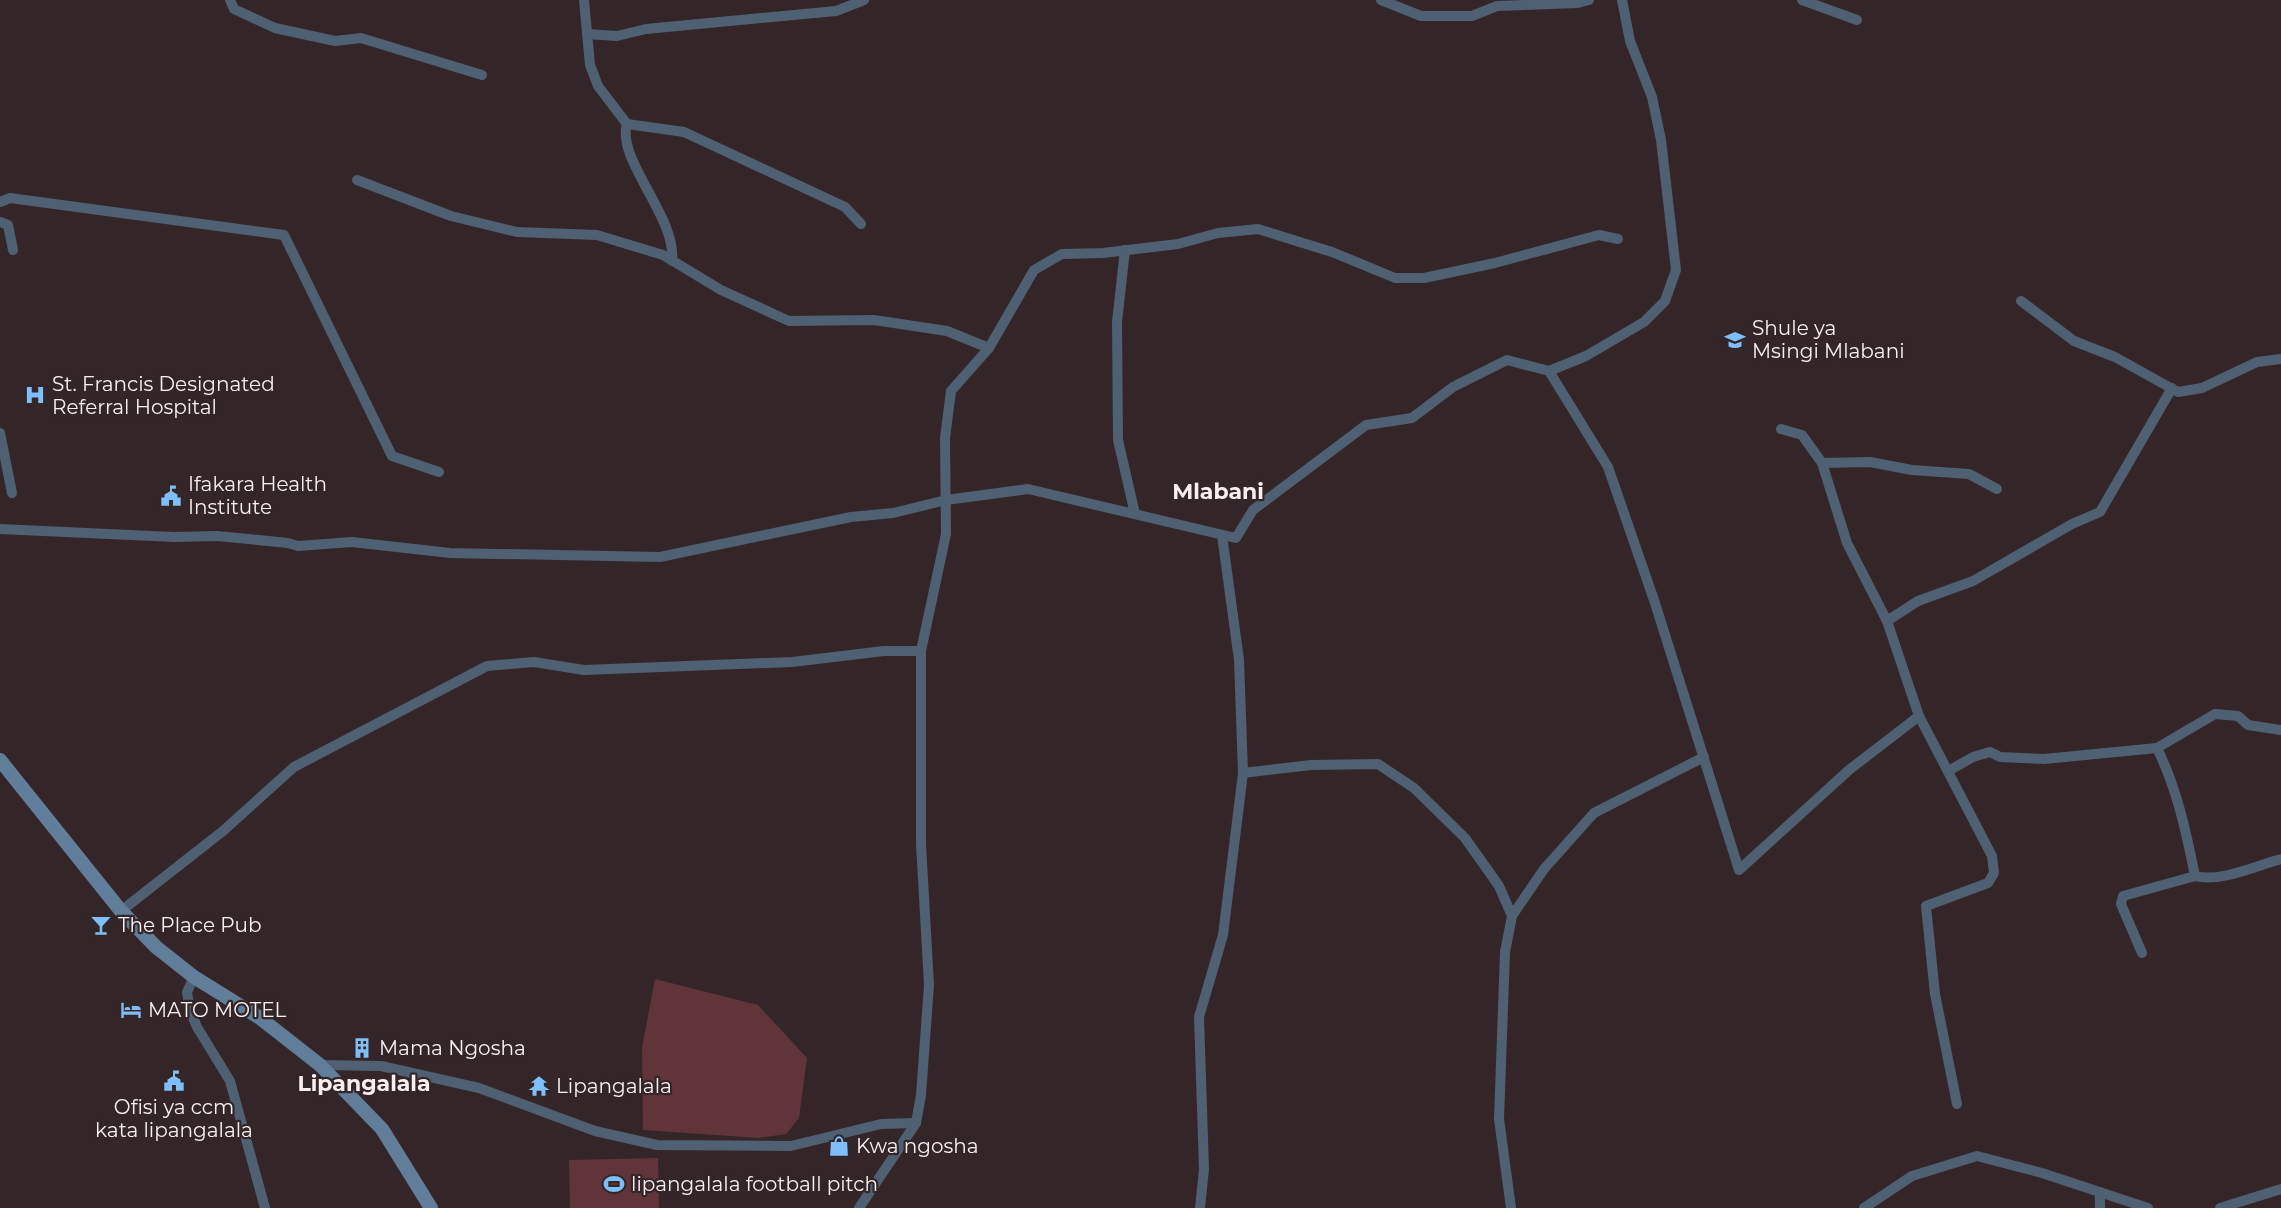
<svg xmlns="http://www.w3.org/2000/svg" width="2281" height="1208" viewBox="0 0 2281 1208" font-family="Montserrat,sans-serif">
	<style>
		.green { fill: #603439 }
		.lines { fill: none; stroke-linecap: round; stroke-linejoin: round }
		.street { stroke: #4e6072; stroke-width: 10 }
		.secondary { stroke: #607e9a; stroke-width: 14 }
		.labels { text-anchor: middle; stroke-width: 4.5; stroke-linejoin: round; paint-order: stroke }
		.poi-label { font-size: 20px; fill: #f9eff0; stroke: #342628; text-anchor: start }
		.quarter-label { font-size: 22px; font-weight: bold; fill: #f9eff0; stroke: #342628 }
	</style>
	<rect width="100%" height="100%" fill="#342628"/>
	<!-- green -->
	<g class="green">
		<path d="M655 979 758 1005 807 1058 799 1118 786 1134 759 1138 643 1130 642 1048Z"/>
		<path d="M658 1158 659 1208H570L569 1160Z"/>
	</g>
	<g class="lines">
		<!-- street -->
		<g class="street">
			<path d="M230 0 234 9 275 28 335 41 361 38 482 75"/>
			<path d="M584 0 590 65 598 86 627 124 684 132 845 207 861 224"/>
			<path d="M1381 0 1421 16H1472L1497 6 1578 3 1589 0"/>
			<path d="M1802 0 1857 20"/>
			<path d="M587 34 617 36 646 29 836 11 864 0"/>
			<path d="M627 124C616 160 677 217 672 261"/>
			<path d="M357 180 451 216 517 232 597 235 663 255 721 290 789 321 874 320 947 331 989 348"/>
			<path d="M0 202 10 198 284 235 392 456 439 472"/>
			<path d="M0 222 8 225 13 250"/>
			<path d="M1125 250 1117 322 1118 440 1135 514"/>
			<path d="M2021 301 2074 341 2115 357 2178 392 2202 388 2257 362 2281 359"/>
			<path d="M1549 371 1608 467 1655 603 1739 870 1849 770 1919 716"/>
			<path d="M1781 429 1802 435 1822 463 1847 543 1887 621 1919 716 1992 856 1994 873 1988 883 1926 906 1935 994 1957 1104"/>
			<path d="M0 433 12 493"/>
			<path d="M1822 463 1870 462 1912 470 1969 474 1997 489"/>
			<path d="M0 529 174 537 217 536 288 543 298 546 352 542 450 553 660 557 851 517 893 513 946 500 1028 489 1236 538 1253 510 1366 425 1412 418 1453 387 1507 360 1549 371 1586 356 1644 322 1665 301 1676 270 1661 140 1652 97 1630 41 1622 0"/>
			<path d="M1887 621 1918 601 1973 581 2072 524 2100 512 2172 388"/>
			<path d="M2157 748C2177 789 2186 831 2195 876"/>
			<path d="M1950 770 1973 757 1990 752 2000 757 2044 759 2157 748 2215 714 2238 716 2248 725 2281 730"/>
			<path d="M1243 773 1311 765 1378 764 1414 788 1465 838 1499 886 1512 916 1505 952 1499 1119 1511 1208"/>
			<path d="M121 911 223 831 294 767 487 666 534 662 584 670 792 662 884 651H921"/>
			<path d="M1512 916 1544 869 1594 813 1704 757"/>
			<path d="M2142 953 2121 904 2123 896 2195 876C2219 883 2258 865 2281 859"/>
			<path d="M194 977 187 992 190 1010 197 1027 230 1081 265 1208"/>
			<path d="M320 1065 381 1066 479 1088 595 1131 657 1145 791 1146 881 1124 916 1123"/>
			<path d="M2100 1192V1208"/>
			<path d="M859 1208 916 1123 921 1095 929 985 921 844V651L946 534 945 438 951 391 989 348 1034 270 1062 254 1103 253 1178 244 1218 233 1258 229 1332 252 1395 278H1424L1495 263 1599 235 1618 239"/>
			<path d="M1200 1208 1204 1169 1199 1017 1223 935 1243 773 1239 660 1222 535"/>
			<path d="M1864 1208 1912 1176 1977 1156 2042 1173 2148 1208"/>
			<path d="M2220 1208 2281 1189"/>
		</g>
		<!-- secondary -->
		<path class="secondary" d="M0 760 121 911 156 947 194 977 260 1018 320 1065 382 1129 431 1208"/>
	</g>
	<!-- icons -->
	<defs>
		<g id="school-bare" transform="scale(1.62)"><path d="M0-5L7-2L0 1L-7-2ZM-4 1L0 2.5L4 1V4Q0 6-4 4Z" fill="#7ebef9" stroke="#342628" stroke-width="2.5" paint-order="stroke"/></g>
		<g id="hospital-bare" transform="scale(1.62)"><path d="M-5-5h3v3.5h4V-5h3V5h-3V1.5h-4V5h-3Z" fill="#7ebef9" stroke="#342628" stroke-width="2.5" paint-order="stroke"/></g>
		<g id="civic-bare" transform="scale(1.62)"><path d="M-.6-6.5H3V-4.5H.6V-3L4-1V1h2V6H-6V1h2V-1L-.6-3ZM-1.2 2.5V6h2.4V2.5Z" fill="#7ebef9" stroke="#342628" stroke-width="2.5" paint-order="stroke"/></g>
		<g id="bar-bare" transform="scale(1.62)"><path d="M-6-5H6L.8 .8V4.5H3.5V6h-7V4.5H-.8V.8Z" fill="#7ebef9" stroke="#342628" stroke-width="2.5" paint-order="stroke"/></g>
		<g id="hotel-bare" transform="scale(1.62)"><path d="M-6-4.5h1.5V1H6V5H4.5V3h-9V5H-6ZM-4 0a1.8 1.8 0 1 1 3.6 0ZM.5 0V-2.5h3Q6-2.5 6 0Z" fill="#7ebef9" stroke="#342628" stroke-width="2.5" paint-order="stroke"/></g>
		<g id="building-bare" transform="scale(1.62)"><path d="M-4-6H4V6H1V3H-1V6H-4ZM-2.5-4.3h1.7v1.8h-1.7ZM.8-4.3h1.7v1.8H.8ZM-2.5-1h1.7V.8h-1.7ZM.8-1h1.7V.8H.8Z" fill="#7ebef9" stroke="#342628" stroke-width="2.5" paint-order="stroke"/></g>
		<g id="temple-bare" transform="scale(1.62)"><path d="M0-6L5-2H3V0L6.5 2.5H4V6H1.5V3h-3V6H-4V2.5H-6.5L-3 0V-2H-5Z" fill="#7ebef9" stroke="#342628" stroke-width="2.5" paint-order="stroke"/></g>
		<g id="shop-bare" transform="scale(1.62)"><path d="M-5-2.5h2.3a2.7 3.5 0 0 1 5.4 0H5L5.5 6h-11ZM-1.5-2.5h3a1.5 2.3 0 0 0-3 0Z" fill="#7ebef9" stroke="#342628" stroke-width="2.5" paint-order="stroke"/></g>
		<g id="stadium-bare" transform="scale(1.62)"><path d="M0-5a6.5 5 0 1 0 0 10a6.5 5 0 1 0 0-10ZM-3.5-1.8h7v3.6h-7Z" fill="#7ebef9" stroke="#342628" stroke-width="2.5" paint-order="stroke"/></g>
	</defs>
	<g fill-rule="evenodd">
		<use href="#school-bare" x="1735" y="340"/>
		<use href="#hospital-bare" x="35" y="395"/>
		<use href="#civic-bare" x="171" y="496"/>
		<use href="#bar-bare" x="101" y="925"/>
		<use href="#hotel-bare" x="131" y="1010"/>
		<use href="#building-bare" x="362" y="1048"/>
		<use href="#civic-bare" x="174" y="1081"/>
		<use href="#temple-bare" x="539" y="1086"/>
		<use href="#shop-bare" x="839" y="1146"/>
		<use href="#stadium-bare" x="614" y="1184"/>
	</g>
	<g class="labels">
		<!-- poi labels -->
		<g class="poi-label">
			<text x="1752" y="335">Shule ya<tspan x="1752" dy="23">Msingi Mlabani</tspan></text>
			<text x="52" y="391">St. Francis Designated<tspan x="52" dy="23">Referral Hospital</tspan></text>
			<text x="188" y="491">Ifakara Health<tspan x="188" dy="23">Institute</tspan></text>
			<text x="118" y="932">The Place Pub</text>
			<text x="148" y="1017">MATO MOTEL</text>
			<text x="379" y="1055">Mama Ngosha</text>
			<text x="556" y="1093">Lipangalala</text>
			<text x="174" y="1114" text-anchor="middle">Ofisi ya ccm<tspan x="174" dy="23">kata lipangalala</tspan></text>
			<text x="856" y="1153">Kwa ngosha</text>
			<text x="631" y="1191">lipangalala football pitch</text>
		</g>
		<!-- quarter labels -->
		<g class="quarter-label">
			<text x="1218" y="499">Mlabani</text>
			<text x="364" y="1091">Lipangalala</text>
		</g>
	</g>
</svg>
